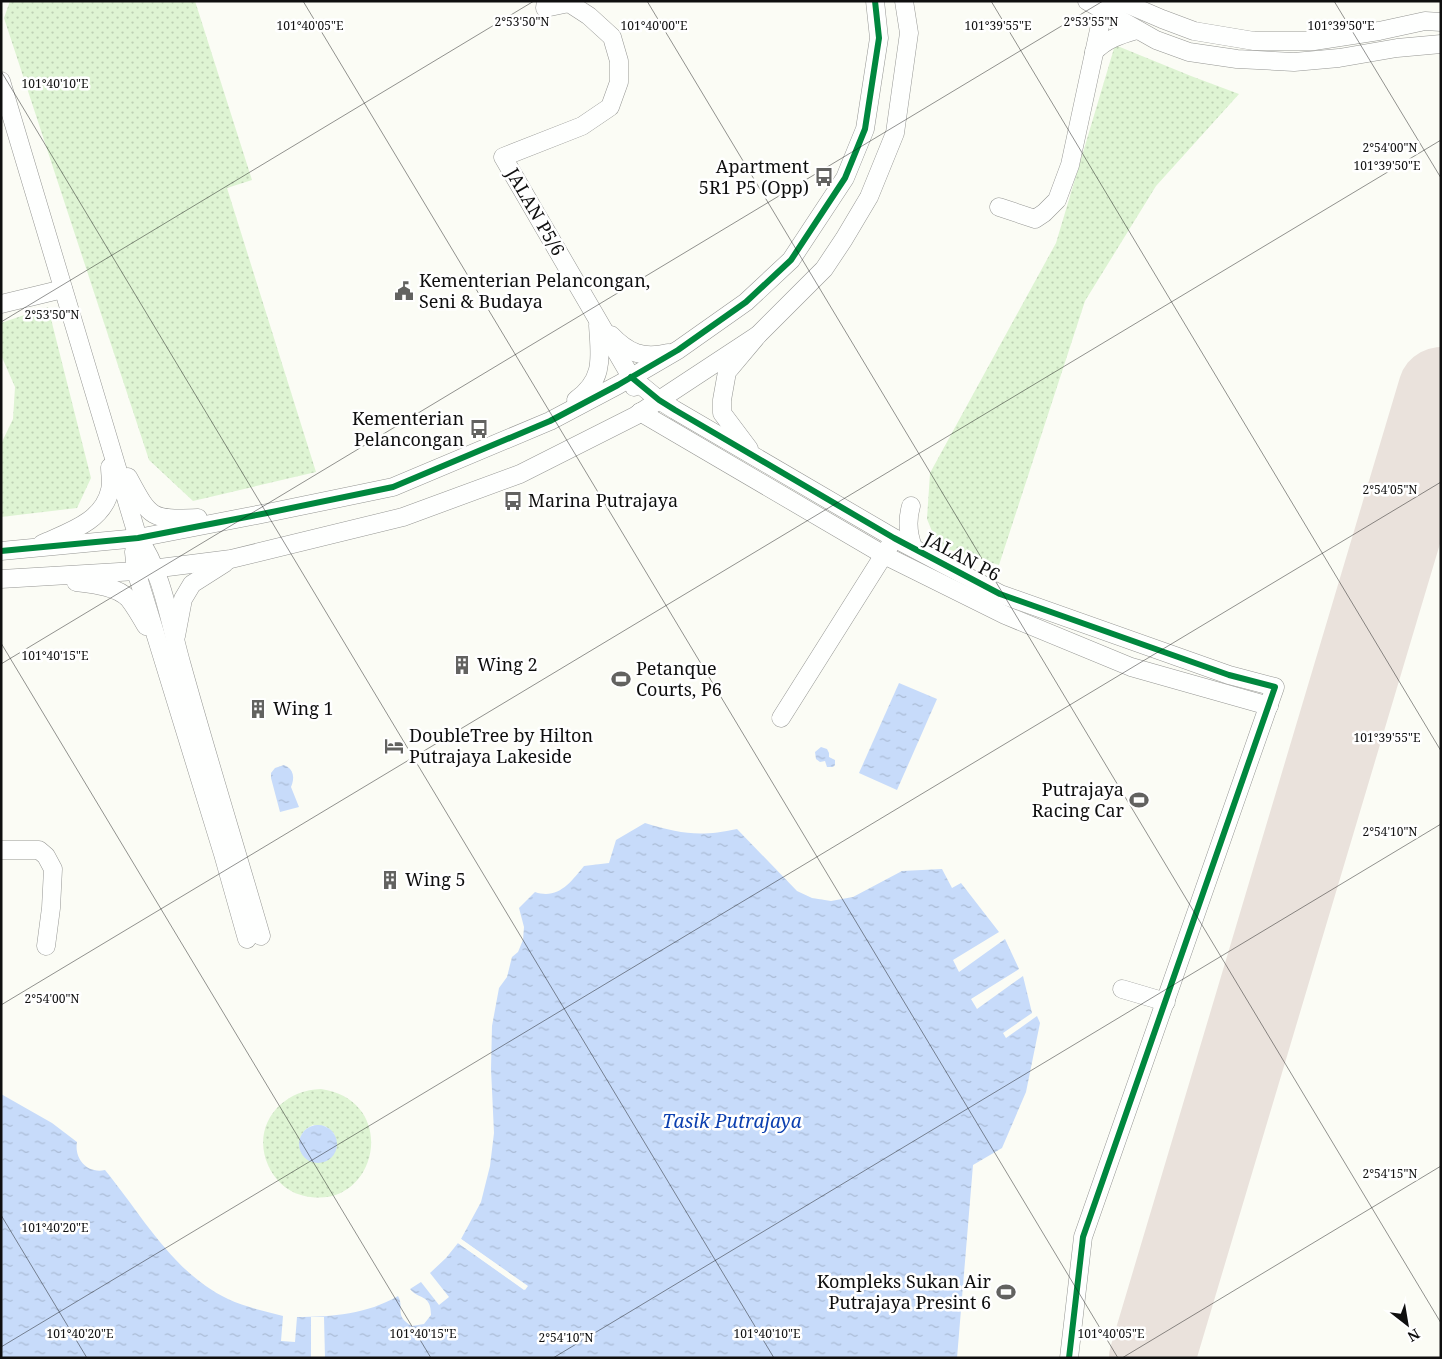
<svg xmlns="http://www.w3.org/2000/svg" width="1442" height="1359" viewBox="0 0 1442 1359" font-family="'Noto Serif',serif">
	<style>
		.green { fill: url(#green-dots); fill-rule: evenodd }
		.water { fill: url(#water-ripples) }
		.pier { fill: #fbfcf5 }
		.lines { fill: none; stroke-linecap: round; stroke-linejoin: round }
		.runway { stroke: #eae2dc; stroke-width: 86 }
		.minor-casing { stroke: #959693; stroke-width: 19 }
		.minor { stroke: #fefffe; stroke-width: 18 }
		.cycleway-casing { stroke: #fff; stroke-width: 9 }
		.cycleway { stroke: #00873e; stroke-width: 6 }
		.ticks { fill: none; stroke: #0f0f0f; stroke-width: 1; stroke-opacity: 0.45 }
		.labels { text-anchor: middle; stroke-width: 5; stroke-linejoin: round; paint-order: stroke }
		.poi-label { font-size: 18px; fill: #0f0f0f; stroke: #fff; text-anchor: start }
		.street-label { font-size: 18px; fill: #0f0f0f; stroke: #fff }
		.water-label { font-size: 19px; font-style: italic; fill: #0b3faf; stroke: #fff }
		.ticks-label { font-size: 12px; text-anchor: middle; fill: #0f0f0f; stroke: #fff; stroke-width: 5; stroke-linejoin: round; paint-order: stroke }
	</style>
	<defs>
		<pattern id="green-dots" width="8" height="8" patternUnits="userSpaceOnUse" patternTransform="scale(1.25)"><rect width="8" height="8" fill="#def4d3"/><path d="M2 2h.1M6 6h.1" fill="none" stroke="#bdd0b4" stroke-width="1.8" stroke-linecap="round"/></pattern>
		<pattern id="water-ripples" width="26" height="14" patternUnits="userSpaceOnUse" patternTransform="scale(1.25)"><rect width="26" height="14" fill="#c7dbfa"/><path d="M2 4q2-2 4 0t4 0M15 11q2-2 4 0t4 0" fill="none" stroke="#aabbd5"/></pattern>
	</defs>
	<rect width="100%" height="100%" fill="#fbfcf5"/>
	<!-- green -->
	<g class="green">
		<path d="M10 1H195L252 180 227 188 316 472 193 501 149 460 4 18Z"/>
		<path d="M1115 45 1191 76 1239 94 1156 186 1085 301 999 565 938 546 927 519 930 473 1056 243Z"/>
		<path d="M48 307 91 478 77 508 1 517V444L13 419 15 387 1 355V323Z"/>
		<path d="M321 1089C403 1101 376 1216 301 1195 286 1191 274 1179 268 1165 251 1126 281 1090 321 1089ZM313 1125 325 1126 334 1133C334 1138 336 1145 335 1150 334 1155 329 1159 324 1160 299 1168 289 1135 313 1125Z"/>
	</g>
	<!-- water -->
	<g class="water">
		<path d="M899 683 937 699 897 790 859 773Z"/>
		<path d="M821 747 827 749 829 753V757L835 760V765L833 767H827L825 761 820 762 816 759 815 752Z"/>
		<path d="M284 765C294 769 295 778 291 787L299 807 280 812 271 778V773L275 768Z"/>
		<path d="M645 823C681 834 700 837 737 829L797 891 812 898 831 901 853 897 902 871 942 869 952 888 961 883 999 932 953 960 959 972 1005 939 1019 969 971 999 977 1009 1023 976 1032 1013 1003 1033 1006 1038 1037 1016 1040 1023 1026 1092 1002 1148 973 1165 957 1358H1V1094L52 1123 77 1142C74 1159 87 1174 105 1170 142 1215 173 1273 228 1299 245 1307 264 1311 283 1316L281 1341 295 1342 297 1317C333 1317 367 1314 398 1296 405 1308 393 1315 412 1326L424 1324 431 1315C431 1293 418 1300 410 1289L421 1282 439 1305 449 1297 430 1273 446 1258 458 1243 524 1290 527 1286 461 1239 481 1202 490 1166 494 1133 491 1069 492 1026 499 988 507 977 512 957 518 952 523 940 524 927 519 908 535 892C558 900 571 882 584 866L609 863 616 840Z"/>
		<circle cx="318" cy="1144" r="19"/>
	</g>
	<!-- pier -->
	<g class="pier">
		<path d="M461 1239 528 1286 525 1290 458 1243Z"/>
		<path d="M311 1317H324L325 1358H311Z"/>
	</g>
	<g class="lines">
		<!-- runway -->
		<path class="runway" d="M1152 1358 1441 390"/>
		<!-- minor casing -->
		<g class="minor-casing">
			<g id="minor">
				<path d="M546 1 545 8 569 3 589 16 612 37 619 61V82L610 107 582 126 503 157 631 377 634 387"/>
				<path d="M1087 1 1156 40 1189 52 1237 59 1294 62 1339 58 1397 48 1441 44"/>
				<path d="M1120 1 1162 19 1194 31 1254 41H1314L1379 31 1425 21 1441 22"/>
				<path d="M1094 52C1106 39 1120 35 1137 30"/>
				<path d="M1 81 138 538C163 572 170 625 182 666 207 756 235 846 261 936"/>
				<path d="M999 207 1035 219 1044 213 1057 200 1070 165 1105 2"/>
				<path d="M1 304 63 289"/>
				<path d="M611 335C628 353 643 359 668 353"/>
				<path d="M631 377 659 400 675 410 894 538 1000 594 1229 675 1275 687 1083 1237 1069 1358"/>
				<path d="M576 400C605 379 600 357 598 325"/>
				<path d="M640 412 884 555 1005 615 1131 667 1269 706"/>
				<path d="M749 449 722 413V400L727 372 758 335 824 269 844 239 869 197 895 133 909 33 904 1"/>
				<path d="M128 477C150 518 150 520 198 518"/>
				<path d="M911 506C907 520 908 534 913 547"/>
				<path d="M138 538 134 552 136 571 223 854 247 939"/>
				<path d="M42 544C68 532 103 522 110 490 112 483 110 474 110 467"/>
				<path d="M1 551 138 538 267 513 393 487 550 421 618 385 678 350 746 302 791 260 845 178 865 129 879 38 875 1"/>
				<path d="M1 579 136 571 231 559 403 517 520 474 635 416 758 335"/>
				<path d="M76 582C92 584 117 586 129 599 135 607 141 617 146 626"/>
				<path d="M176 636 183 599 192 584 225 563"/>
				<path d="M781 718 890 545"/>
				<path d="M1 850H39L46 856 53 869 51 908 46 946"/>
				<path d="M1122 989 1166 1002"/>
			</g>
		</g>
		<!-- minor -->
		<use href="#minor" class="minor"/>
		<!-- cycleway casing -->
		<g class="cycleway-casing">
			<g id="cycleway">
				<path d="M631 377 659 400 675 410 894 538 1000 594 1229 675 1275 687 1083 1237 1069 1358"/>
				<path d="M1 551 138 538 267 513 393 487 550 421 618 385 678 350 746 302 791 260 845 178 865 129 879 38 875 1"/>
			</g>
		</g>
		<!-- cycleway -->
		<use href="#cycleway" class="cycleway"/>
	</g>
	<!-- ticks -->
	<path class="ticks" d="M303 1 1118 1358M647 1 1441 1323M991 1 1441 751M1334 1 1441 178M1 71 774 1358M1 322 534 1M1 643 431 1358M1 664 1103 1M1 1005 1441 140M1 1215 87 1358M1 1347 1441 482M553 1358 1441 824M1122 1358 1441 1166"/>
	<!-- icons -->
	<defs>
		<g id="bus-bare" transform="scale(1.5)"><path d="M-5-6H5V4H4V6H2V4H-2V6H-4V4H-5ZM-3.5-4V0h7V-4ZM-3.5 1.2v1.5H-2V1.2ZM2 1.2v1.5H3.5V1.2Z" fill="#626260" stroke="#fff" stroke-width="2.5" paint-order="stroke"/></g>
		<g id="civic-bare" transform="scale(1.5)"><path d="M-.6-6.5H3V-4.5H.6V-3L4-1V1h2V6H-6V1h2V-1L-.6-3ZM-1.2 2.5V6h2.4V2.5Z" fill="#626260" stroke="#fff" stroke-width="2.5" paint-order="stroke"/></g>
		<g id="building-bare" transform="scale(1.5)"><path d="M-4-6H4V6H1V3H-1V6H-4ZM-2.5-4.3h1.7v1.8h-1.7ZM.8-4.3h1.7v1.8H.8ZM-2.5-1h1.7V.8h-1.7ZM.8-1h1.7V.8H.8Z" fill="#626260" stroke="#fff" stroke-width="2.5" paint-order="stroke"/></g>
		<g id="stadium-bare" transform="scale(1.5)"><path d="M0-5a6.5 5 0 1 0 0 10a6.5 5 0 1 0 0-10ZM-3.5-1.8h7v3.6h-7Z" fill="#626260" stroke="#fff" stroke-width="2.5" paint-order="stroke"/></g>
		<g id="hotel-bare" transform="scale(1.5)"><path d="M-6-4.5h1.5V1H6V5H4.5V3h-9V5H-6ZM-4 0a1.8 1.8 0 1 1 3.6 0ZM.5 0V-2.5h3Q6-2.5 6 0Z" fill="#626260" stroke="#fff" stroke-width="2.5" paint-order="stroke"/></g>
	</defs>
	<g fill-rule="evenodd">
		<use href="#bus-bare" x="824" y="177"/>
		<use href="#civic-bare" x="404" y="291"/>
		<use href="#bus-bare" x="479" y="429"/>
		<use href="#bus-bare" x="513" y="501"/>
		<use href="#building-bare" x="462" y="665"/>
		<use href="#stadium-bare" x="621" y="679"/>
		<use href="#building-bare" x="258" y="709"/>
		<use href="#hotel-bare" x="394" y="746"/>
		<use href="#stadium-bare" x="1139" y="800"/>
		<use href="#building-bare" x="390" y="880"/>
		<use href="#stadium-bare" x="1006" y="1292"/>
	</g>
	<g class="labels">
		<!-- poi labels -->
		<g class="poi-label">
			<text x="809" y="173" text-anchor="end">Apartment<tspan x="809" dy="21">5R1 P5 (Opp)</tspan></text>
			<text x="419" y="287">Kementerian Pelancongan,<tspan x="419" dy="21">Seni &amp; Budaya</tspan></text>
			<text x="464" y="425" text-anchor="end">Kementerian<tspan x="464" dy="21">Pelancongan</tspan></text>
			<text x="528" y="507">Marina Putrajaya</text>
			<text x="477" y="671">Wing 2</text>
			<text x="636" y="675">Petanque<tspan x="636" dy="21">Courts, P6</tspan></text>
			<text x="273" y="715">Wing 1</text>
			<text x="409" y="742">DoubleTree by Hilton<tspan x="409" dy="21">Putrajaya Lakeside</tspan></text>
			<text x="1124" y="796" text-anchor="end">Putrajaya<tspan x="1124" dy="21">Racing Car</tspan></text>
			<text x="405" y="886">Wing 5</text>
			<text x="991" y="1288" text-anchor="end">Kompleks Sukan Air<tspan x="991" dy="21">Putrajaya Presint 6</tspan></text>
		</g>
		<!-- street labels -->
		<g class="street-label">
			<text transform="translate(535 212) rotate(60)" y="6">JALAN P5/6</text>
			<text transform="translate(962 557) rotate(28)" y="6">JALAN P6</text>
		</g>
		<!-- water labels -->
		<g class="water-label">
			<text x="732" y="1128">Tasik Putrajaya</text>
		</g>
	</g>
	<g class="ticks-label">
		<text x="522" y="26">2°53'50"N</text>
		<text x="1091" y="26">2°53'55"N</text>
		<text x="310" y="30">101°40'05"E</text>
		<text x="998" y="30">101°39'55"E</text>
		<text x="654" y="30">101°40'00"E</text>
		<text x="1341" y="30">101°39'50"E</text>
		<text x="55" y="88">101°40'10"E</text>
		<text x="1390" y="152">2°54'00"N</text>
		<text x="1387" y="170">101°39'50"E</text>
		<text x="52" y="319">2°53'50"N</text>
		<text x="1390" y="494">2°54'05"N</text>
		<text x="55" y="660">101°40'15"E</text>
		<text x="1387" y="742">101°39'55"E</text>
		<text x="1390" y="836">2°54'10"N</text>
		<text x="52" y="1003">2°54'00"N</text>
		<text x="1390" y="1178">2°54'15"N</text>
		<text x="55" y="1232">101°40'20"E</text>
		<text x="80" y="1338">101°40'20"E</text>
		<text x="423" y="1338">101°40'15"E</text>
		<text x="767" y="1338">101°40'10"E</text>
		<text x="1111" y="1338">101°40'05"E</text>
		<text x="566" y="1342">2°54'10"N</text>
	</g>
	<!-- border -->
	<rect width="1442" height="1359" fill="none" stroke="#0f0f0f" stroke-width="5"/>
	<!-- north arrow -->
	<g transform="translate(1407 1324) rotate(149)" stroke="#ffffff" stroke-width="4" paint-order="stroke">
	<path d="M0-4L9 19L0 12L-9 19Z" fill="#0f0f0f"/>
	<text y="-8" font-size="14" font-weight="bold" text-anchor="middle" fill="#0f0f0f">N</text>
	</g>
</svg>
